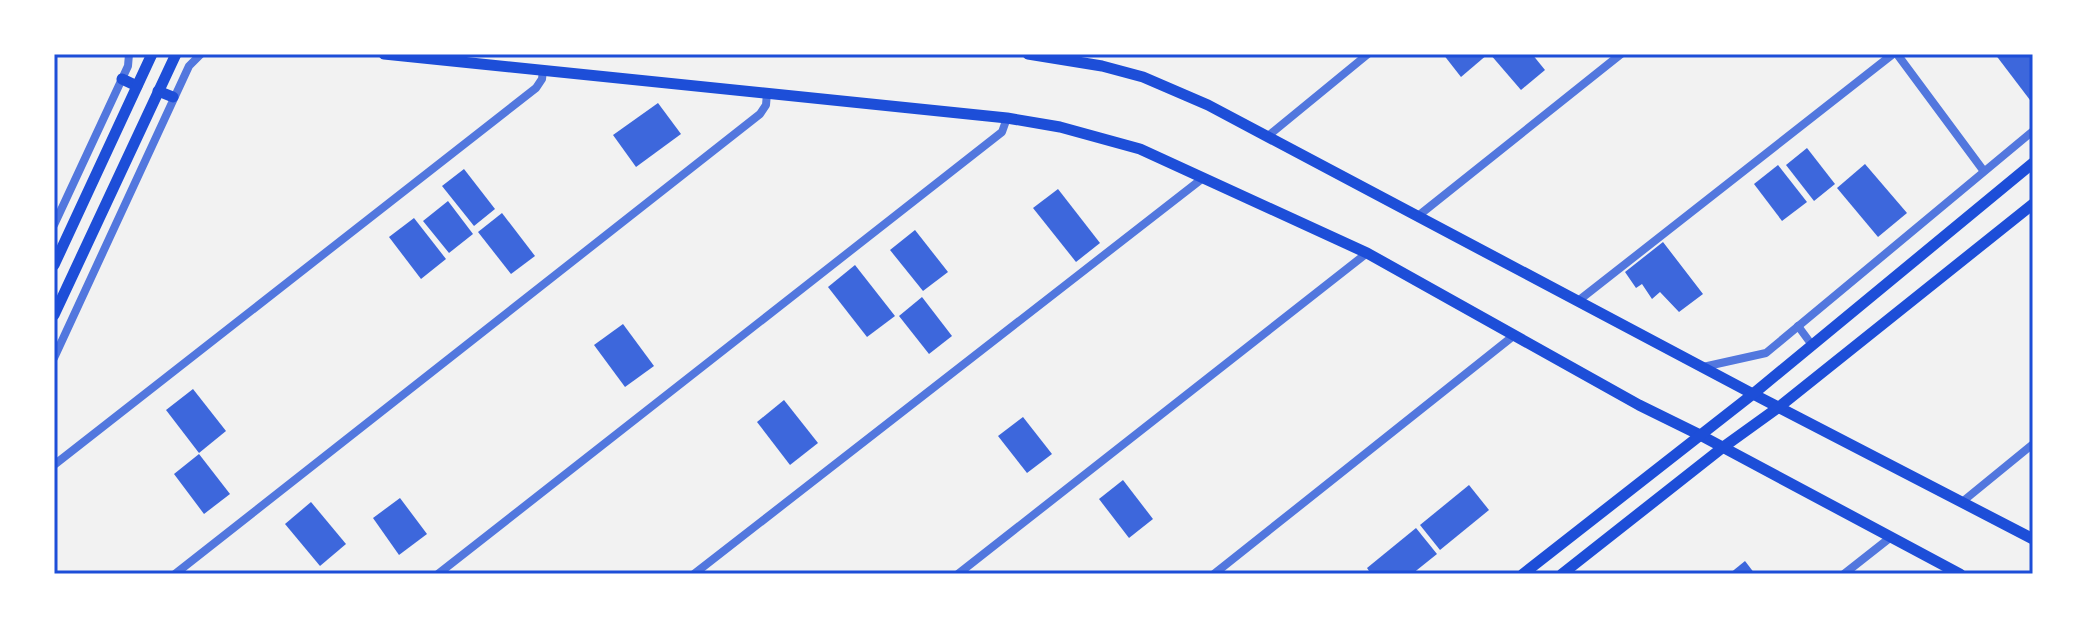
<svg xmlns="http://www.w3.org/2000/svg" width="2087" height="628" viewBox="0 0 2087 628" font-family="Raleway,sans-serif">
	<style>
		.building { fill: #3d67dc }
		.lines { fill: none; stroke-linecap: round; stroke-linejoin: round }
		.minor { stroke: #5277de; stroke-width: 8 }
		.secondary { stroke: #1d4ed8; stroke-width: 11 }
		.neatline { fill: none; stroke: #1d4ed8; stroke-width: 3 }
	</style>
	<rect width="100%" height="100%" fill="#f2f2f2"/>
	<!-- building -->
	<g class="building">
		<path d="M1443 54H1488L1461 77Z"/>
		<path d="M1490 54H1532L1545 70 1521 90Z"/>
		<path d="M1995 54H2033V104Z"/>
		<path d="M658 103 681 134 636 167 613 135Z"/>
		<path d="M1807 148 1835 184 1814 201 1786 165Z"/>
		<path d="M1865 164 1907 213 1878 237 1837 188Z"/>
		<path d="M1778 165 1807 202 1782 221 1754 184Z"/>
		<path d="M464 169 495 209 474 226 442 186Z"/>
		<path d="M1058 189 1100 243 1076 262 1033 208Z"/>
		<path d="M448 201 473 234 449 253 423 221Z"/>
		<path d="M502 213 535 256 511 274 478 232Z"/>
		<path d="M414 218 446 259 421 279 389 237Z"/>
		<path d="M915 230 948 272 923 291 890 250Z"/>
		<path d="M1663 242 1703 294 1679 312 1660 292 1652 299 1642 284 1636 288 1625 272Z"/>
		<path d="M855 265 895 316 867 337 828 287Z"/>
		<path d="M922 297 952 336 929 354 899 316Z"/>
		<path d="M623 324 654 366 625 387 594 345Z"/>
		<path d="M193 389 226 431 199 453 166 410Z"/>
		<path d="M784 400 818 443 790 465 757 422Z"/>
		<path d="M1023 417 1052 454 1027 473 998 436Z"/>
		<path d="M199 454 230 494 204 514 174 474Z"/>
		<path d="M1123 480 1153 519 1129 538 1099 499Z"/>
		<path d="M1469 485 1489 510 1440 550 1420 525Z"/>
		<path d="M400 498 427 534 399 555 373 518Z"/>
		<path d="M311 502 346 544 320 566 285 524Z"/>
		<path d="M1416 528 1437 554 1412 574H1371L1367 568Z"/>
		<path d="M1745 561 1755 574H1729Z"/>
	</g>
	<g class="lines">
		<!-- minor -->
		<g class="minor">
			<path d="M1897 54 1983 170"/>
			<path d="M1268 136 1368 54"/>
			<path d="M1418 216 1621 54"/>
			<path d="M54 225 128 66 129 54"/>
			<path d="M1578 301 1893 54"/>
			<path d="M1798 326 1812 345"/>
			<path d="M54 358 189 66 201 54"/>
			<path d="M1703 367 1766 353 2033 131"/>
			<path d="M54 465 536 88 542 79 543 70"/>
			<path d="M1962 502 2033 444"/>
			<path d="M175 574 760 114 766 105 767 93"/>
			<path d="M438 574 1002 132 1007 118"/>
			<path d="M694 574 1203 178"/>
			<path d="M958 574 1367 253"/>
			<path d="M1214 574 1512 337"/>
			<path d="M1844 574 1891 537"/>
		</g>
		<!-- secondary -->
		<g class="secondary">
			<path d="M384 54 1007 118 1060 127 1140 149 1367 253 1639 405 1700 435 1960 574"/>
			<path d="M1028 54 1102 66 1143 77 1208 105 1753 394 2033 539"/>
			<path d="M122 79 137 86"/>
			<path d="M158 91 173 97"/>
			<path d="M54 265 152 54"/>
			<path d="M54 315 176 54"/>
			<path d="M1523 574 1753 394 2033 163"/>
			<path d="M1562 574 1722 448 1779 407 2033 204"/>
		</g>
	</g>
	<!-- border -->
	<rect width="2087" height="628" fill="none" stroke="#ffffff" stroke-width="112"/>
	<rect x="56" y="56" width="1975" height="516" class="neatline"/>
</svg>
